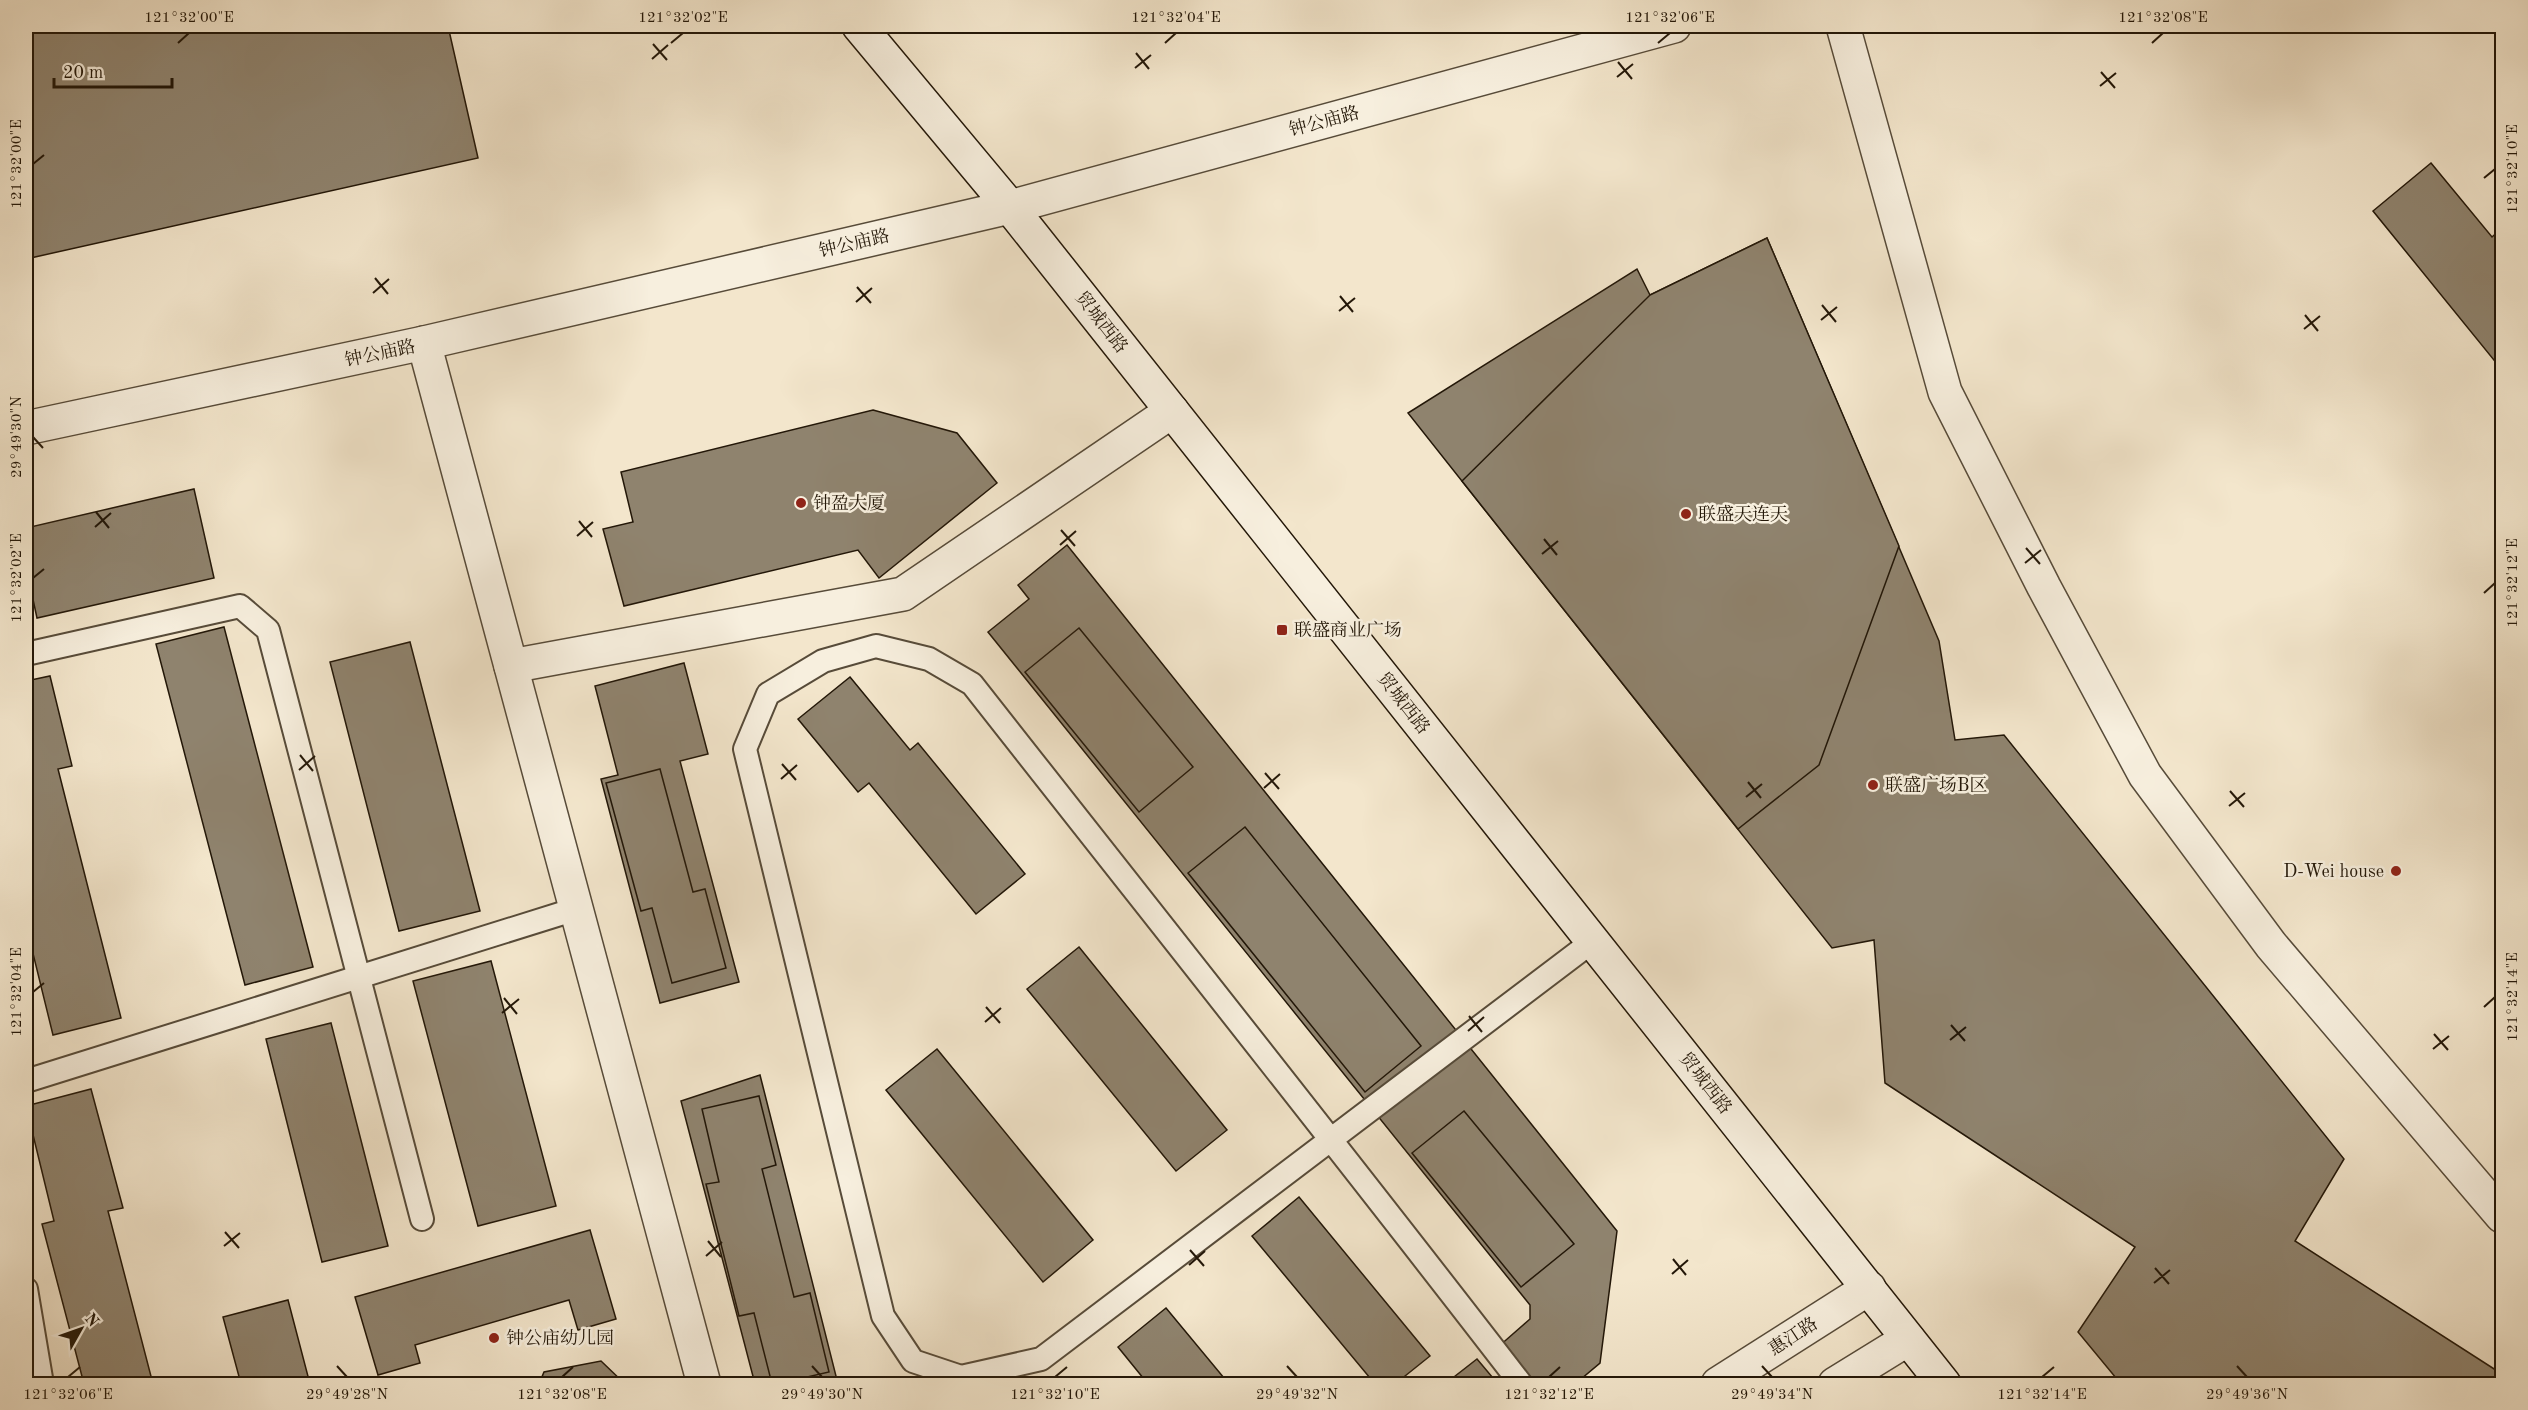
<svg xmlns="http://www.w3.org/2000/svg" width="2528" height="1410" viewBox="0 0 2528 1410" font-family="'Old Standard TT','Noto Serif SC',serif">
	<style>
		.building { fill: #8f836e; stroke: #231708; stroke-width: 1.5 }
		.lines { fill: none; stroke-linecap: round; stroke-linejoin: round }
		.service-casing { stroke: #574b39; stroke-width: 26 }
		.minor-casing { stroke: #574b39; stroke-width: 36 }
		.tertiary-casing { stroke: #574b39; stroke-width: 36 }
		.secondary-casing { stroke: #231708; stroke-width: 36 }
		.service { stroke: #f7efde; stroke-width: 22 }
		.minor { stroke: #f7efde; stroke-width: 33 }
		.tertiary { stroke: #f7efde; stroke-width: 33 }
		.secondary { stroke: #f7efde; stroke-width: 33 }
		.ticks { fill: none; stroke: #231708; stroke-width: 2 }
		.poi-dot { fill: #8f2418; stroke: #f7efde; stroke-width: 2 }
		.labels { text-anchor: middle; stroke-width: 5; stroke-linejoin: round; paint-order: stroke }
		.street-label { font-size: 18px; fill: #231708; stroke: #f7efde }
		.poi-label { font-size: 18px; fill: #231708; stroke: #f7efde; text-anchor: start }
		.neatline { fill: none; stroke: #231708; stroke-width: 2 }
		.ticks-label { font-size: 15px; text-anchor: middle; fill: #231708 }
	</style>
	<rect width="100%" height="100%" fill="#f3e6cc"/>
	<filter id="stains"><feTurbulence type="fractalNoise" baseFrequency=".00333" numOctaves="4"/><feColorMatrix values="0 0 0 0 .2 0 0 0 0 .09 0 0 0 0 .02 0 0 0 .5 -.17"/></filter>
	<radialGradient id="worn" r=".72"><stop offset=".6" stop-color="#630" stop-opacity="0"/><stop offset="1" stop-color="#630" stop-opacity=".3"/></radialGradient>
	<!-- building -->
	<g class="building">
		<path d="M26 26H448L478 158 26 259Z"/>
		<path d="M2431 163 2492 237 2502 228V370L2373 211Z"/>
		<path d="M1767 238 1939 641 1955 740 2004 735 2344 1159 2295 1241 2502 1374V1384H2121L2078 1332 2135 1247 1885 1083 1874 940 1832 948 1408 413 1637 269 1650 295Z"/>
		<path d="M1767 238 1899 546 1819 765 1738 829 1462 481 1650 295Z"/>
		<path d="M873 410 957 433 997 483 879 578 858 550 624 606 603 529 633 522 621 472Z"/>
		<path d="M194 489 214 578 37 618 26 567V528Z"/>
		<path d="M1067 545 1617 1231 1600 1363 1575 1384H1529L1498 1347 1530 1319V1305L988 632 1029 599 1018 585Z"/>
		<path d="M224 627 313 967 245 985 156 644Z"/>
		<path d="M1079 628 1193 767 1139 812 1025 672Z"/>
		<path d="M410 642 480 911 399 931 330 662Z"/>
		<path d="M684 663 708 754 680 761 739 982 660 1003 601 779 618 775 595 686Z"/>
		<path d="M50 676 72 766 58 769 121 1018 53 1035 26 925V681Z"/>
		<path d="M850 677 910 750 918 743 1025 874 976 914 869 783 858 792 798 719Z"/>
		<path d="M660 769 693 892 705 889 726 968 672 983 652 908 641 911 606 783Z"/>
		<path d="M1245 827 1421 1046 1365 1092 1188 873Z"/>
		<path d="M1079 947 1227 1130 1176 1171 1027 989Z"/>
		<path d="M491 961 556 1206 478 1226 413 981Z"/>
		<path d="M331 1023 388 1246 322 1262 266 1039Z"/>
		<path d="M937 1049 1093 1240 1043 1282 886 1090Z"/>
		<path d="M760 1075 838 1384H755L681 1101Z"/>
		<path d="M91 1089 123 1208 108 1211 153 1384H84L42 1224 54 1221 26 1106Z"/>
		<path d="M759 1096 776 1165 762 1169 794 1297 810 1293 829 1372 777 1384H772L754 1313 739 1316 706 1184 719 1182 702 1109Z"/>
		<path d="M1464 1111 1574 1244 1521 1287 1412 1153Z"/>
		<path d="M1299 1197 1430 1356 1395 1384H1375L1252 1236Z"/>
		<path d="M590 1230 616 1319 578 1330 569 1300 415 1345 420 1363 378 1375 355 1297Z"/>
		<path d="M288 1300 310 1384H241L223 1317Z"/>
		<path d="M1166 1308 1229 1384H1148L1118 1347Z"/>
		<path d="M1477 1359 1498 1384H1445Z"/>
		<path d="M601 1361 625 1384H539L544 1372Z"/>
	</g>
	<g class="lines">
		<!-- service casing -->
		<g class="service-casing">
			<g id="service">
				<path d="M26 654 240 606 268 630 422 1219"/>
				<path d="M26 1081 576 909"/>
				<path d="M26 1289 42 1384"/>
				<path d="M1521 1384C1340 1149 1155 917 972 684L929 659 876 646 823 661 768 694 745 749 883 1316 913 1361 961 1377 1041 1359 1593 941"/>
			</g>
		</g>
		<!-- minor casing -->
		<g class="minor-casing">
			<g id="minor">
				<path d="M424 343 704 1384"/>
				<path d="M511 666 903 594 1172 411"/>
				<path d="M1718 1384 1869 1288"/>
				<path d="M1835 1384 1908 1339"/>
			</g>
		</g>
		<!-- tertiary casing -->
		<g class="tertiary-casing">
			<g id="tertiary">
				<path d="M1843 26 1945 392 2044 587 2145 775 2271 945 2502 1216"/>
				<path d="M26 428 424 343 1010 207 1674 26"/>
			</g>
		</g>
		<!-- secondary casing -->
		<g class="secondary-casing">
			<path id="secondary" d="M859 26 1010 207 1944 1384"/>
		</g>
		<!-- service -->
		<use href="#service" class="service"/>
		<!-- minor -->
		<use href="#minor" class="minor"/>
		<!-- tertiary -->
		<use href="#tertiary" class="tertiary"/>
		<!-- secondary -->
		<use href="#secondary" class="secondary"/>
	</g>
	<!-- ticks -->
	<path class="ticks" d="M178 43 189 33M671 43 683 33M1165 43 1176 33M1658 43 1670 33M2152 43 2163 33M653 44 667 60M1136 53 1149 69M652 59 668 45M1618 62 1632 79M1135 68 1151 55M2101 72 2115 88M1617 77 1633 64M2100 86 2116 73M33 164 44 155M2484 178 2495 169M375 278 388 294M857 287 871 303M373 293 389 279M1340 296 1353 312M856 302 872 288M1822 305 1836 322M1339 311 1355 298M2305 315 2318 331M1821 320 1837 307M2304 329 2320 316M33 437 43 448M96 512 109 528M579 521 592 537M95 527 111 513M1061 530 1075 546M577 536 593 522M1544 539 1557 555M1060 545 1076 531M2026 548 2040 564M1542 554 1558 541M2025 563 2041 550M33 578 44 569M2484 593 2495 583M300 755 313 771M782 764 796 780M299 770 315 756M1265 773 1279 789M781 779 797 765M1748 782 1761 798M1264 788 1280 774M2230 791 2244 807M1746 797 1762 784M2229 806 2245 793M33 992 44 983M504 998 517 1014M986 1007 1000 1023M2484 1007 2495 997M502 1013 519 999M1469 1016 1482 1032M985 1022 1001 1008M1951 1025 1965 1041M1468 1031 1484 1017M2434 1034 2448 1050M1950 1040 1966 1027M2433 1049 2449 1036M225 1232 239 1248M708 1241 721 1257M224 1246 240 1233M1190 1250 1204 1266M706 1256 722 1242M1673 1259 1686 1275M1189 1265 1205 1251M2155 1268 2169 1284M1672 1274 1688 1260M2154 1283 2170 1270M337 1366 347 1377M812 1366 822 1377M1287 1366 1297 1377M1762 1366 1772 1377M2237 1366 2247 1377M68 1377 80 1367M562 1377 573 1367M1055 1377 1067 1367M1549 1377 1560 1367M2042 1377 2054 1367"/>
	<!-- markers -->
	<g class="poi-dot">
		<circle cx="801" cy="503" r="6"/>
		<circle cx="1686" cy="514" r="6"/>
		<rect x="1276" y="624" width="12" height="12" rx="3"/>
		<circle cx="1873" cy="785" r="6"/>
		<circle cx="2396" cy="871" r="6"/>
		<circle cx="494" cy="1338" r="6"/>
	</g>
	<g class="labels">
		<!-- street labels -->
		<g class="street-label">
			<text transform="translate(1324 121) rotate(-15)" y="6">钟公庙路</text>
			<text transform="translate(854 243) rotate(-13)" y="6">钟公庙路</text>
			<text transform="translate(1102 322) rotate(52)" y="6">贸城西路</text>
			<text transform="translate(380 353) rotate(-12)" y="6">钟公庙路</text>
			<text transform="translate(1404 703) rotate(52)" y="6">贸城西路</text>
			<text transform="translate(1706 1083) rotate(52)" y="6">贸城西路</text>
			<text transform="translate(1793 1336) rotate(-33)" y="6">惠江路</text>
		</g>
		<!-- poi labels -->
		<g class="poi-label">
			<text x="813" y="509">钟盈大厦</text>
			<text x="1698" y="520">联盛天连天</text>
			<text x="1294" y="636">联盛商业广场</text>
			<text x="1885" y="791">联盛广场B区</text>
			<text x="2384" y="877" text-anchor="end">D-Wei house</text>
			<text x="506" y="1344">钟公庙幼儿园</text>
		</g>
	</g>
	<!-- margin -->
	<rect width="2528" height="1410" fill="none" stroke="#f3e6cc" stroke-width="66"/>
	<!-- north arrow -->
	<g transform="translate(81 1329) rotate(50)" stroke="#f7efde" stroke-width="4.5" paint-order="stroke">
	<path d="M0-4.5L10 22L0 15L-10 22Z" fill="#231708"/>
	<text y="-9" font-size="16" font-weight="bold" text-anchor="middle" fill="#231708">N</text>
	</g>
	<!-- scale -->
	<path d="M54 78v9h118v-9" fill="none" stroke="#231708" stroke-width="3"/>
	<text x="63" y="78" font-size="18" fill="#231708" stroke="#f7efde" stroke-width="4.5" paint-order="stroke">20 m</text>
	<rect x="33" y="33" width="2462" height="1344" class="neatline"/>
	<g class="ticks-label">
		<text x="189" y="22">121°32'00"E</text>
		<text x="683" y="22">121°32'02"E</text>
		<text x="1176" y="22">121°32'04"E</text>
		<text x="1670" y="22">121°32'06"E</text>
		<text x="2163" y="22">121°32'08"E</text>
		<text transform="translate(16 164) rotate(-90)" y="5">121°32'00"E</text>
		<text transform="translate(2512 169) rotate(-90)" y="5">121°32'10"E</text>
		<text transform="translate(16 437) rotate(-90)" y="5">29°49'30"N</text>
		<text transform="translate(16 578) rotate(-90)" y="5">121°32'02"E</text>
		<text transform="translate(2512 583) rotate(-90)" y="5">121°32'12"E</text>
		<text transform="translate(16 992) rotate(-90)" y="5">121°32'04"E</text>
		<text transform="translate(2512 997) rotate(-90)" y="5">121°32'14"E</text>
		<text x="68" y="1399">121°32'06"E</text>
		<text x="347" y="1399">29°49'28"N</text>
		<text x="562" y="1399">121°32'08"E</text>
		<text x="822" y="1399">29°49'30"N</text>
		<text x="1055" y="1399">121°32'10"E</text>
		<text x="1297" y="1399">29°49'32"N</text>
		<text x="1549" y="1399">121°32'12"E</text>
		<text x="1772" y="1399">29°49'34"N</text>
		<text x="2042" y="1399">121°32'14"E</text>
		<text x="2247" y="1399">29°49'36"N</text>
	</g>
	<rect width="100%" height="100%" filter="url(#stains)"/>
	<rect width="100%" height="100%" fill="url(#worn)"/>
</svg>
